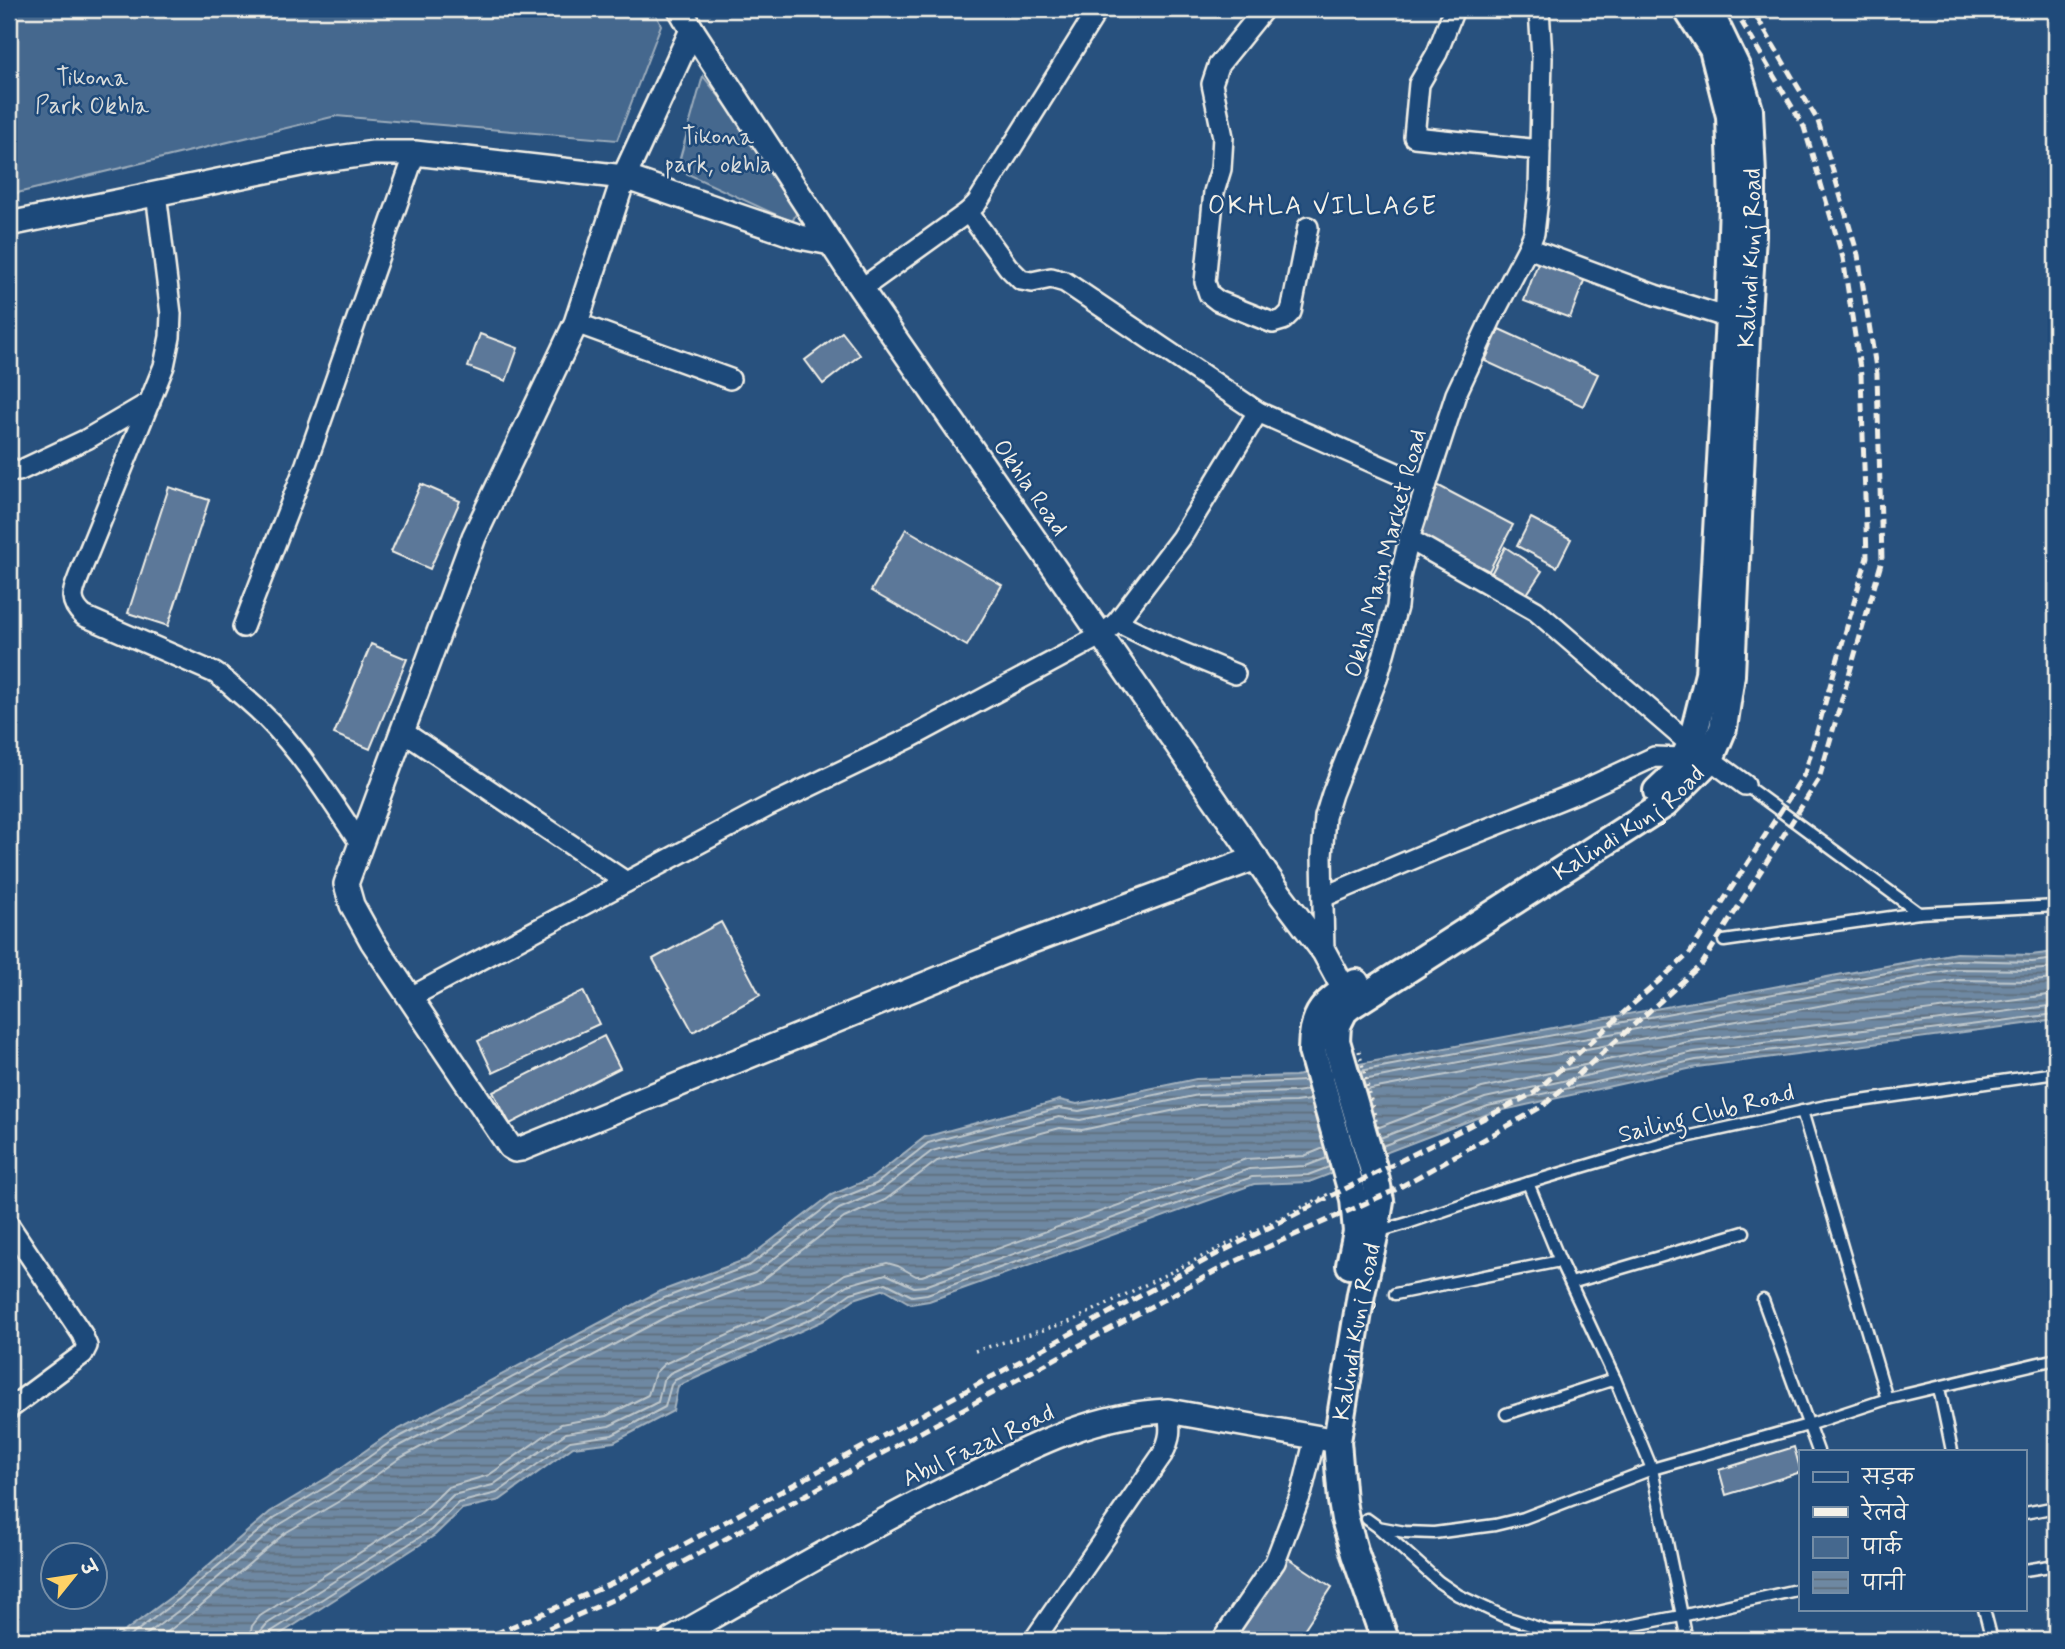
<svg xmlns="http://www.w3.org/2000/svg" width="2065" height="1649" viewBox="0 0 2065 1649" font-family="Mynerve,'Playpen Sans Deva',sans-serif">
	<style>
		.green { fill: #45688e; stroke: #9cacbb; stroke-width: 2 }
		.water { fill: url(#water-rules); stroke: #a4b2be; stroke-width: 2 }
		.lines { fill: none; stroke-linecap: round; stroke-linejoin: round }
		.shore { stroke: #bec7cc; stroke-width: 2 }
		.building { fill: #5b7899; stroke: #f4f1e8; stroke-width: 2 }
		.service-casing { stroke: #f4f1e8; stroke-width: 15 }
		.minor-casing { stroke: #f4f1e8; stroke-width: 24 }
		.tertiary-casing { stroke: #f4f1e8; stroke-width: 28 }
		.secondary-casing { stroke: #f4f1e8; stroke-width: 32 }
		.path { stroke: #f4f1e8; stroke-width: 3.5; stroke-dasharray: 2 5; stroke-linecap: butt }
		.service { stroke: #1f4a7a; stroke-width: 10 }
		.minor { stroke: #1f4a7a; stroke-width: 19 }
		.tertiary { stroke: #1f4a7a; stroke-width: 23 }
		.secondary { stroke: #1f4a7a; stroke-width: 26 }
		.rail { stroke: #f4f1e8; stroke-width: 5; stroke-dasharray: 10 5; stroke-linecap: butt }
		.path-bridge { stroke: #f4f1e8; stroke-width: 3.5; stroke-dasharray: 2 5; stroke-linecap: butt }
		.labels { text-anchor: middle; stroke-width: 5; stroke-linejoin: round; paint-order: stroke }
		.park-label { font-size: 24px; fill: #dadcda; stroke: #1f4a7a }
		.street-label { font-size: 24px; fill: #f4f1e8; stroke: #1f4a7a }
		.neighbourhood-label { font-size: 26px; letter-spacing: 2px; fill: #f4f1e8; stroke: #1f4a7a }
	</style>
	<defs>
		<pattern id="water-rules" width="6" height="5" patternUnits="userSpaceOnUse" patternTransform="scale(1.75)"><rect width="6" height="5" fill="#6e88a2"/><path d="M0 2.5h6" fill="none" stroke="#5f6e7d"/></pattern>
	</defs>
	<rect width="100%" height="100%" fill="#28517e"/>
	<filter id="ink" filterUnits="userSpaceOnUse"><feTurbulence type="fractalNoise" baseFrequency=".0143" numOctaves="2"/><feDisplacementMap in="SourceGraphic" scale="14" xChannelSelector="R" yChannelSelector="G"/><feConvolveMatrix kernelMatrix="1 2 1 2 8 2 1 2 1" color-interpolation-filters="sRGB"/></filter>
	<g filter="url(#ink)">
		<!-- green -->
		<g class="green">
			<path d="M9 9H653L661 25 617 140 336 116 9 195Z"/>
			<path d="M703 76 802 202 792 222 677 169Z"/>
		</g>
		<!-- water -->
		<path class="water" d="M2056 952V1020L1697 1067 1490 1113 1309 1182 1254 1184 929 1301 911 1304 885 1289 854 1299 823 1321 678 1386 673 1411 614 1442 573 1447 500 1500 462 1509 435 1535 271 1640H113L175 1594 270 1512 328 1477 386 1436 656 1293 747 1259 831 1195 872 1178 925 1137 1060 1100 1077 1104 1196 1079 1295 1076 1956 953 2031 955Z"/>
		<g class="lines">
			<!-- shore -->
			<g class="shore">
				<path d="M1360 1071 1956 960 2032 962 2056 959"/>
				<path d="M1363 1080 1957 969 2032 970 2056 968"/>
				<path d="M1366 1090 1958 980 2031 981 2056 979"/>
				<path d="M1377 1128 1482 1088 1692 1041 2056 994"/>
				<path d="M1380 1138 1485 1098 1694 1052 2056 1005"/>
				<path d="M1382 1146 1488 1106 1696 1060 2056 1014"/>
				<path d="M125 1640 179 1599 274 1518 332 1483 390 1442 659 1300 750 1265 834 1201 876 1184 928 1143 1059 1108 1079 1111 1197 1086 1305 1081"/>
				<path d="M139 1640 185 1606 279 1525 337 1490 394 1449 662 1307 755 1273 839 1209 880 1191 932 1151 1059 1117 1080 1120 1198 1095 1295 1092 1308 1090"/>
				<path d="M157 1640 191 1614 285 1533 343 1499 400 1458 666 1317 760 1282 844 1218 885 1200 937 1161 1060 1128 1082 1130 1199 1105 1295 1102 1310 1100"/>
				<path d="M249 1640 252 1626 260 1616 419 1515 448 1487 489 1475 561 1424 606 1416 648 1395 655 1373 664 1364 810 1298 845 1274 887 1263 898 1266 916 1276H922L1246 1159 1304 1156 1324 1148"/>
				<path d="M259 1640 261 1631 267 1624 425 1523 453 1495 493 1485 566 1433 609 1426 658 1402 663 1380 670 1373 815 1307 847 1285 886 1274 914 1287 925 1286 1249 1169 1306 1166 1327 1158"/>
				<path d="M268 1640 272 1631 431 1530 458 1503 497 1493 570 1441 612 1435 665 1407 671 1385 675 1380 820 1315 851 1293 886 1283 912 1296 927 1294 1252 1177 1308 1175 1329 1167"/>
			</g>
		</g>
		<!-- building -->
		<g class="building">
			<path d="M1539 260 1585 278 1570 318 1524 301Z"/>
			<path d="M1499 329 1598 374 1583 406 1485 361Z"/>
			<path d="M842 332 860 355 823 384 805 360Z"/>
			<path d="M480 334 518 348 506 381 468 367Z"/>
			<path d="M421 484 460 501 430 569 391 552Z"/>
			<path d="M1437 485 1513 525 1489 571 1413 532Z"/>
			<path d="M169 487 209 500 168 626 128 613Z"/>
			<path d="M1531 518 1571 539 1557 567 1517 546Z"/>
			<path d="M906 529 1002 585 967 646 871 591Z"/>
			<path d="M1505 547 1542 571 1525 597 1491 574Z"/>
			<path d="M371 644 407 659 370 749 334 734Z"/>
			<path d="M721 922 760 995 693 1032 653 959Z"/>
			<path d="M583 991 599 1024 493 1073 478 1041Z"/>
			<path d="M604 1036 620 1068 510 1124 493 1092Z"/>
			<path d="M1794 1447 1801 1472 1726 1495 1719 1470Z"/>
			<path d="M1285 1556 1332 1587 1297 1640H1254L1237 1629Z"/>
		</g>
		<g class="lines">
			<!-- service casing -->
			<g class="service-casing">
				<g id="service">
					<path d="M1745 785 1919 913"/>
					<path d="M1724 941 1919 913 2056 906"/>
					<path d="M1802 1111 1887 1399"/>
					<path d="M1528 1183 1560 1261 1615 1379 1652 1469 1687 1640"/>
					<path d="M1377 1232 1408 1223 1498 1192 1673 1140 1826 1106 2056 1073"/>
					<path d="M1571 1283 1744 1232"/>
					<path d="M1395 1294 1560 1261"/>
					<path d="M1763 1300 1818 1451"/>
					<path d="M1939 1388 1952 1451"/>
					<path d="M1506 1414 1615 1379"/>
					<path d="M2025 1513 2056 1507"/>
					<path d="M1367 1519 1378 1527 1405 1532 1434 1533 1495 1525 1524 1518 1652 1469 1808 1425 1887 1399 2056 1359"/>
					<path d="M1379 1528 1439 1582 1458 1595 1503 1616 1548 1631 1598 1632 1681 1616 1801 1589"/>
					<path d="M2025 1570 2056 1565"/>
					<path d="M1984 1609 1992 1640"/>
				</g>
			</g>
			<!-- minor casing -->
			<g class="minor-casing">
				<g id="minor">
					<path d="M1264 9 1218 66 1212 84 1223 137 1221 169 1214 192 1205 282 1209 294 1218 301 1273 323 1283 320 1291 312 1308 227"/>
					<path d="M1454 9 1437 53 1419 84 1414 137 1540 150"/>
					<path d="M156 193 171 314 170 337 164 366 82 568C75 589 65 599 84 616L215 673C226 680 234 689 244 697 294 739 324 790 360 843"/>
					<path d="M968 212 1008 267 1021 280 1032 282 1051 278 1065 282 1258 412 1426 486"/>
					<path d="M1528 248 1655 295 1729 318"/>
					<path d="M861 289 968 212 977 203 1098 9"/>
					<path d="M576 323 730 379"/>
					<path d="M9 467 15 471H19L87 439 150 402"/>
					<path d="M1409 539 1536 611 1691 745 1745 785"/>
					<path d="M1117 622 1162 644 1235 674"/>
					<path d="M243 627 306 464 415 153"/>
					<path d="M402 731 626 882"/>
					<path d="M1323 897 1439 848 1579 792 1654 757 1684 758"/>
					<path d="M1324 952 1322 856 1325 817 1332 794 1377 679 1397 607 1400 577 1409 539 1456 394 1492 317 1528 248 1534 233 1539 191 1542 58 1539 9"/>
					<path d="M409 998 767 807 910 738 1102 635 1117 622 1181 538 1258 412"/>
					<path d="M9 1225 82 1334 87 1346 83 1354 9 1409"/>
					<path d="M1034 1640 1162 1455C1171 1439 1171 1429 1168 1411"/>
					<path d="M1222 1640 1275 1562 1302 1491 1315 1438"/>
				</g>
			</g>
			<!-- tertiary casing -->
			<g class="tertiary-casing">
				<g id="tertiary">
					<path d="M680 9 692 30 861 289 1281 895 1324 952 1345 991"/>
					<path d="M692 30 624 177 576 323 474 537 346 884 352 905 372 941 510 1147 515 1150 521 1149 1024 944 1256 858"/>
					<path d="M9 224 310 162 373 153H415L624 177 800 237 831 243"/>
					<path d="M671 1640C765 1587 858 1532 955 1484 1025 1450 1088 1414 1168 1411L1337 1441"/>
				</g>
			</g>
			<!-- secondary casing -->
			<g class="secondary-casing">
				<g id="secondary">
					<path d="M1657 791 1676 773 1691 745 1709 674 1729 318 1733 203 1730 116 1713 49 1687 9"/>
					<path d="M1350 1265 1357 1232 1354 1199 1312 1051C1312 1011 1325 1003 1356 983"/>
					<path id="s1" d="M1385 1640 1355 1554 1345 1519 1342 1501 1337 1441 1361 1294 1375 1232 1380 1201 1374 1171 1336 1041 1337 1025 1344 1011 1350 1006 1665 804 1710 759 1723 728 1731 675 1747 315 1752 236V175L1749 110 1737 69 1708 9"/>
				</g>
			</g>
			<!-- path -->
			<path class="path" d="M975 1351 1072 1321 1329 1194"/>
			<!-- service -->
			<use href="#service" class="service"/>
			<!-- minor -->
			<use href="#minor" class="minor"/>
			<!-- tertiary -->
			<use href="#tertiary" class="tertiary"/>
			<!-- secondary -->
			<use href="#secondary" class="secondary"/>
			<!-- rail -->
			<g class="rail">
				<path d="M481 1640 613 1583 1217 1254 1534 1093 1690 953 1805 773 1867 557 1861 375 1843 258 1804 127 1734 9"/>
				<path d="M521 1640 619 1597 1225 1266 1393 1191 1543 1106 1702 964 1819 779 1882 560 1877 374 1858 255 1818 121 1752 9"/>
			</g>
			<!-- path-bridge -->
			<path class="path-bridge" d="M1359 1051 1393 1191 1395 1204"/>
		</g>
	</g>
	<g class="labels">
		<!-- park labels -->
		<g class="park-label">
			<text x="92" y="85">Tikona<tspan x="92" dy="28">Park Okhla</tspan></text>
			<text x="718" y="144">Tikona<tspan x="718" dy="28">park, okhla</tspan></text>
		</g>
		<!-- street labels -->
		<g class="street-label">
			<text dy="8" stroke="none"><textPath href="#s1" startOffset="1598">Kalindi Kunj Road</textPath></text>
			<text transform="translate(1031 487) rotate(55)" y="8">Okhla Road</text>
			<text transform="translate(1385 553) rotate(-75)" y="8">Okhla Main Market Road</text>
			<text dy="8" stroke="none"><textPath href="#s1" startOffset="989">Kalindi Kunj Road</textPath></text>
			<text transform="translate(1706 1113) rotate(-14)" y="8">Sailing Club Road</text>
			<text dy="8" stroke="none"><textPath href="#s1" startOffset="317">Kalindi Kunj Road</textPath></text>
			<text transform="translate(978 1445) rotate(-25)" y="8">Abul Fazal Road</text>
		</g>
		<!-- neighbourhood labels -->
		<g class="neighbourhood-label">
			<text x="1323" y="214">OKHLA VILLAGE</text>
		</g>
	</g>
	<!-- margin -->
	<rect width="2065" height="1649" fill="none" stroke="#1f4a7a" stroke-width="35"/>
	<rect x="18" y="18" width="2030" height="1614" fill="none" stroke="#f4f1e8" stroke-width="2.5" filter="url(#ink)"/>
	<!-- legend -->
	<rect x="1799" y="1450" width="228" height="161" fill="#1f4a7a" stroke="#748da6" stroke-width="2"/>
	<rect x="1813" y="1472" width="35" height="10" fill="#1f4a7a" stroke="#748da6" stroke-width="2"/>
	<text x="1862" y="1484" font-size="21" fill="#f4f1e8">सड़क</text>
	<rect x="1813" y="1507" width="35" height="10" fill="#f4f1e8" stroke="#748da6" stroke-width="2"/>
	<text x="1862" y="1520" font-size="21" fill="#f4f1e8">रेलवे</text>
	<rect x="1813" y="1537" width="35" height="21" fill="#45688e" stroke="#748da6" stroke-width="2"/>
	<text x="1862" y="1554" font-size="21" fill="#f4f1e8">पार्क</text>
	<rect x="1813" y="1572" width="35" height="21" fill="url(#water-rules)" stroke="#748da6" stroke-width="2"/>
	<text x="1862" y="1590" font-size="21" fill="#f4f1e8">पानी</text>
	<!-- north arrow -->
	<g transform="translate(74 1576) rotate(60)"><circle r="33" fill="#1f4a7a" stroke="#748da6" stroke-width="2"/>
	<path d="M0-5L12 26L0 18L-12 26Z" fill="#ffd166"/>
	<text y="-10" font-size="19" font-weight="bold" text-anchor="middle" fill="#f4f1e8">उ</text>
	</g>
</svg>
